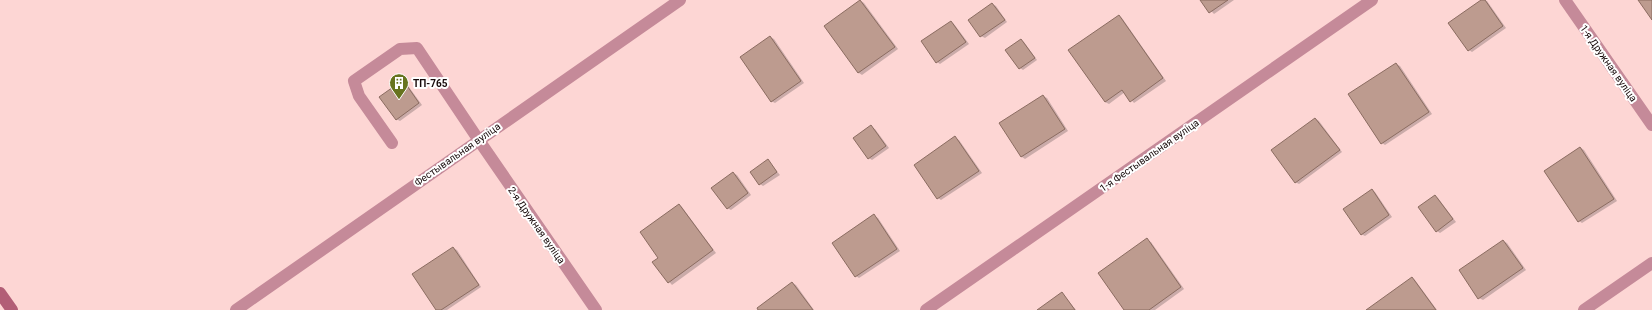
<svg xmlns="http://www.w3.org/2000/svg" width="1652" height="310" viewBox="0 0 1652 310" font-family="Roboto,sans-serif">
	<style>
		.shadow { fill: #0003 }
		.building { fill: #bd9b8f; stroke: #8b6c61 }
		.lines { fill: none; stroke-linecap: round; stroke-linejoin: round }
		.lane { stroke: #c58a99; stroke-width: 12 }
		.street { stroke: #c58a99; stroke-width: 12 }
		.secondary { stroke: #b25e76; stroke-width: 12 }
		.labels { text-anchor: middle; stroke-width: 4; stroke-linejoin: round; paint-order: stroke }
		.street-label { font-size: 10px; fill: #170a0a; stroke: #fff }
		.poi-label { font-size: 10px; font-weight: bold; fill: #170a0a; stroke: #fff; text-anchor: start }
	</style>
	<rect width="100%" height="100%" fill="#fdd6d4"/>
	<!-- shadow -->
	<g class="shadow">
		<path d="M1201 0H1234L1214 14Z"/>
		<path d="M1483 0 1487 1 1506 28 1472 52 1469 50Z"/>
		<path d="M861 1 864 3 898 49 862 75 859 73 825 26Z"/>
		<path d="M992 4 996 6 1007 22 985 38 981 36 970 20Z"/>
		<path d="M1119 16 1122 18 1166 81 1134 103 1125 92 1109 104 1105 102Z"/>
		<path d="M951 22 954 24 969 44 940 64 937 62Z"/>
		<path d="M770 37 774 39 804 83 775 103 771 101Z"/>
		<path d="M1021 40 1024 42 1037 60 1023 70 1020 68Z"/>
		<path d="M1396 64 1400 66 1432 114 1385 145 1382 143Z"/>
		<path d="M403 81 406 83 422 105 400 121 396 119Z"/>
		<path d="M1043 96 1047 98 1068 131 1025 159 1022 157 1000 123Z"/>
		<path d="M1316 119 1319 121 1342 152 1299 184 1295 182Z"/>
		<path d="M871 127 875 129 889 148 872 160 869 158 854 138Z"/>
		<path d="M955 138 959 140 982 173 941 200 938 198Z"/>
		<path d="M1581 148 1584 150 1617 201 1582 223 1579 221Z"/>
		<path d="M768 161 780 175 763 186 760 184Z"/>
		<path d="M733 173 737 175 751 195 731 210 727 208Z"/>
		<path d="M1372 190 1375 192 1392 217 1365 236 1361 234Z"/>
		<path d="M1435 196 1438 198 1456 222 1440 233 1437 231Z"/>
		<path d="M679 205 682 207 716 253 672 285 653 263 660 258Z"/>
		<path d="M874 216 878 218 900 251 859 278 856 276Z"/>
		<path d="M1147 240 1151 242 1184 289 1155 310H1125Z"/>
		<path d="M1503 241 1507 243 1526 270 1483 300 1479 298Z"/>
		<path d="M453 248 457 250 481 287 447 310H437Z"/>
		<path d="M1412 278 1415 280 1437 310H1368Z"/>
		<path d="M792 283 796 285 814 310H759Z"/>
		<path d="M1062 293 1076 310H1039Z"/>
	</g>
	<!-- building -->
	<g class="building">
		<path d="M860 0 895 47 858 73 824 26Z"/>
		<path d="M1200 0H1228L1209 13Z"/>
		<path d="M1481 0H1485L1503 26 1468 51 1448 23Z"/>
		<path d="M1638 0H1652V20Z"/>
		<path d="M992 3 1005 20 980 37 968 20Z"/>
		<path d="M1119 15 1163 78 1130 102 1122 90 1105 102 1068 50Z"/>
		<path d="M951 21 966 42 936 63 921 41Z"/>
		<path d="M770 36 801 81 771 102 740 57Z"/>
		<path d="M1021 39 1035 58 1019 69 1005 50Z"/>
		<path d="M1396 63 1429 112 1381 144 1348 94Z"/>
		<path d="M403 80 419 103 396 120 379 97Z"/>
		<path d="M1043 95 1065 129 1021 157 999 123Z"/>
		<path d="M1315 118 1340 150 1295 183 1271 150Z"/>
		<path d="M871 125 886 146 868 159 853 138Z"/>
		<path d="M955 136 979 171 937 199 914 165Z"/>
		<path d="M1580 147 1614 199 1578 222 1544 171Z"/>
		<path d="M768 159 777 172 759 185 750 172Z"/>
		<path d="M733 172 748 193 727 209 711 188Z"/>
		<path d="M1372 189 1389 215 1361 235 1343 209Z"/>
		<path d="M1435 195 1453 219 1436 232 1418 207Z"/>
		<path d="M679 204 713 250 668 283 652 262 658 258 640 232Z"/>
		<path d="M874 214 897 249 855 277 832 243Z"/>
		<path d="M1147 238 1181 287 1149 310H1124L1098 273Z"/>
		<path d="M1503 240 1523 268 1478 299 1459 270Z"/>
		<path d="M453 247 479 285 441 310H436L412 274Z"/>
		<path d="M1412 277 1436 310H1366Z"/>
		<path d="M792 282 813 310H758L757 308Z"/>
		<path d="M1062 292 1075 310H1037Z"/>
	</g>
	<g class="lines">
		<!-- lane -->
		<path class="lane" d="M392 143 359 96 354 81 400 49 417 48 478 139"/>
		<!-- street -->
		<g class="street">
			<path d="M1565 0 1652 125"/>
			<path d="M478 139 596 310"/>
			<path d="M236 310 680 0"/>
			<path d="M926 310 1372 0"/>
			<path d="M1584 310 1652 263"/>
		</g>
		<!-- secondary -->
		<path class="secondary" d="M0 293 12 310"/>
	</g>
	<!-- icons -->
	<defs>
		<g id="building-pin" transform="scale(1)"><path d="M0 17L-7.5 6A9.5 9.5 0 1 1 7.5 6Z" fill="#67731e" stroke="#fff"/><path d="M-4-6H4V6H1V3H-1V6H-4ZM-2.5-4.3h1.7v1.8h-1.7ZM.8-4.3h1.7v1.8H.8ZM-2.5-1h1.7V.8h-1.7ZM.8-1h1.7V.8H.8Z" fill="#fff"/></g>
	</defs>
	<g fill-rule="evenodd">
		<use href="#building-pin" x="399" y="83"/>
	</g>
	<g class="labels">
		<!-- street labels -->
		<g class="street-label">
			<text transform="translate(1609 63) rotate(55)" y="4">1-я Дружная вуліца</text>
			<text transform="translate(457 154) rotate(-35)" y="4">Фестывальная вуліца</text>
			<text transform="translate(1149 155) rotate(-35)" y="4">1-я Фестывальная вуліца</text>
			<text transform="translate(537 225) rotate(55)" y="4">2-я Дружная вуліца</text>
		</g>
		<!-- poi labels -->
		<g class="poi-label">
			<text x="413" y="87">ТП-765</text>
		</g>
	</g>
</svg>
